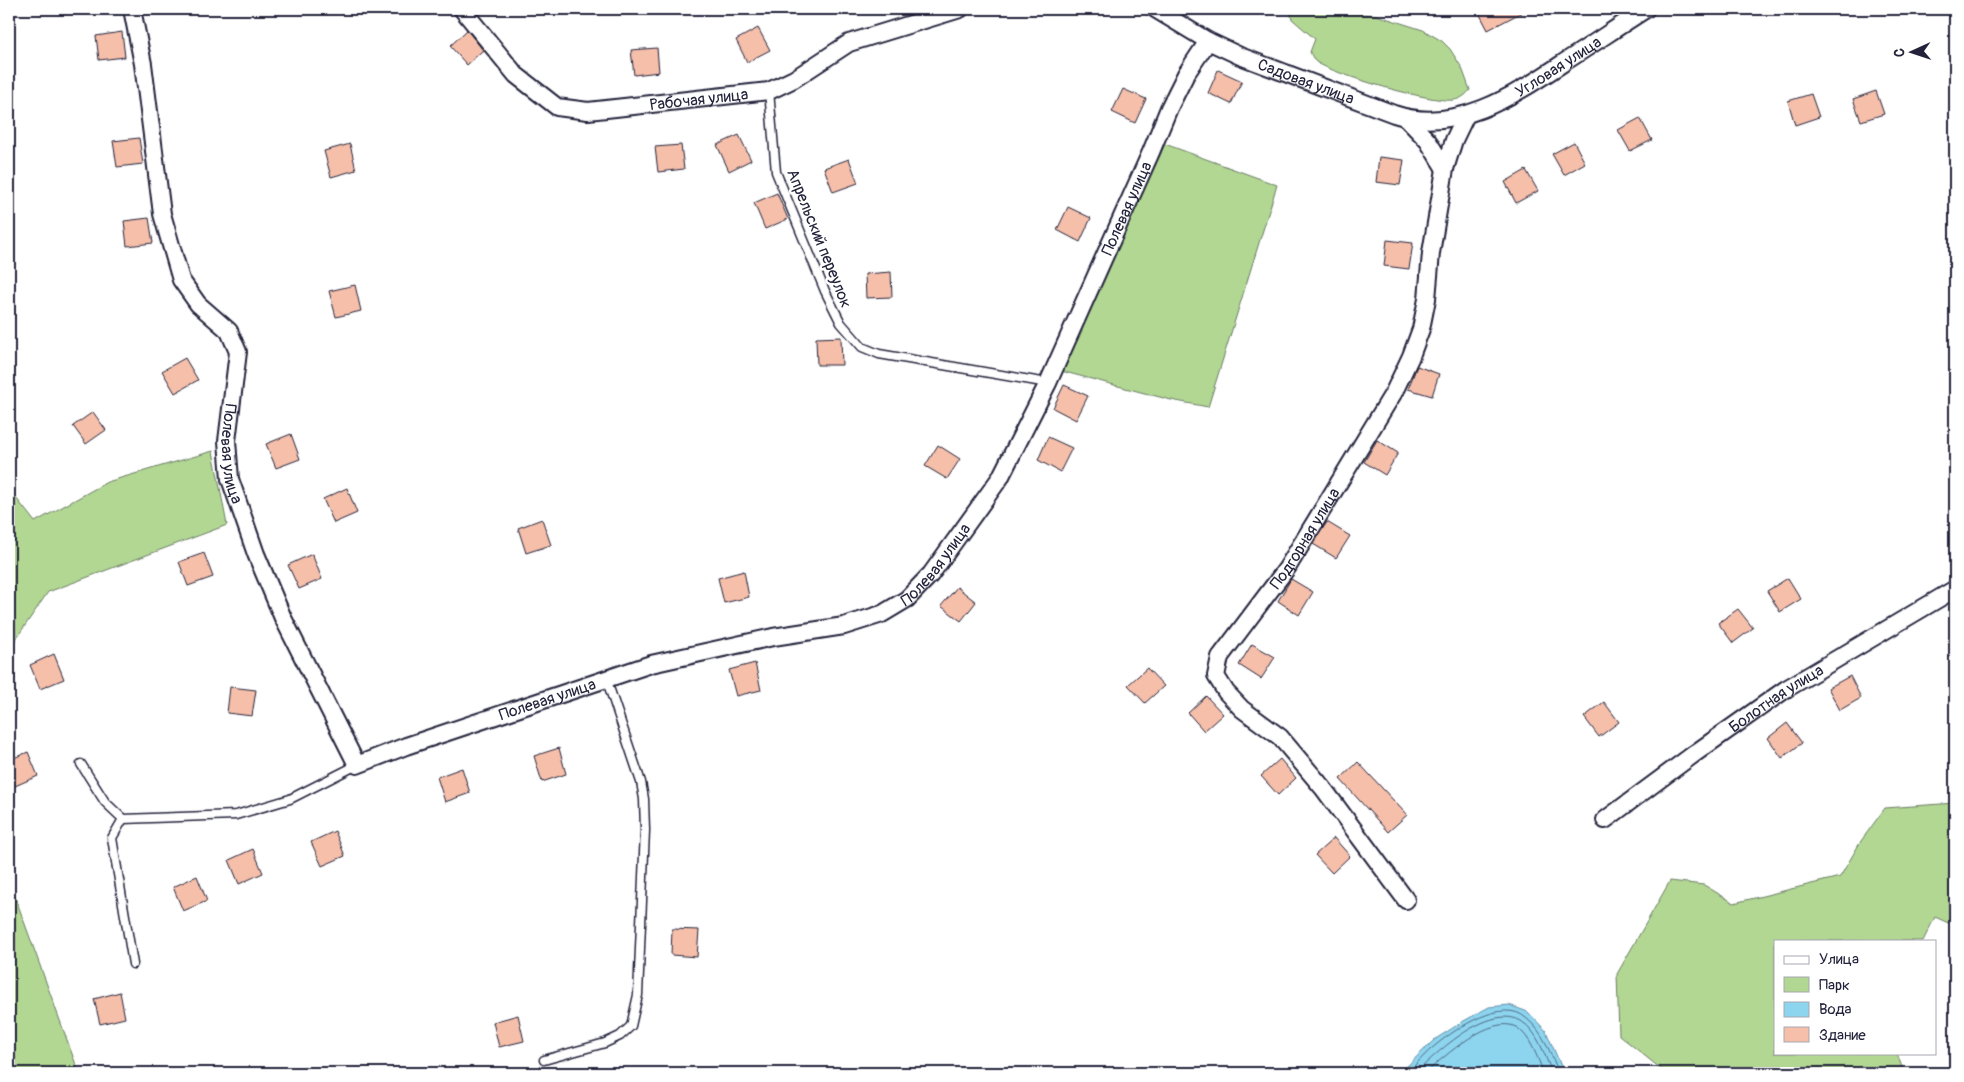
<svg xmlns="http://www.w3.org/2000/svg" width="1964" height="1082" viewBox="0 0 1964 1082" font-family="Pangolin,sans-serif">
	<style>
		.green { fill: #b2d792; stroke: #6a7c66 }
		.water { fill: #8dd4ee; stroke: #628da6 }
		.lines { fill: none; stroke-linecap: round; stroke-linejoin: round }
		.shore { stroke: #4d6983; stroke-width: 1 }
		.building { fill: #f6bfaa; stroke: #22223b }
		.lane-casing { stroke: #22223b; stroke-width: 11 }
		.street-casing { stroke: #22223b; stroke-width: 20 }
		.lane { stroke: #fff; stroke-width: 8 }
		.street { stroke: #fff; stroke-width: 16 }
		.labels { text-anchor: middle; stroke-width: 5; stroke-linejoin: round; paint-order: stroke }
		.street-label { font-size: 16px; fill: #22223b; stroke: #fff }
	</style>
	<rect width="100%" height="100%" fill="#fff"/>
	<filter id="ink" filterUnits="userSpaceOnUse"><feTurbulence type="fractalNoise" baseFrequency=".02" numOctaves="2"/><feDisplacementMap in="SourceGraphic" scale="10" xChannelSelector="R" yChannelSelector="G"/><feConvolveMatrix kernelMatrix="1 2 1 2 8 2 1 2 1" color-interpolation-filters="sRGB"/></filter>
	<g filter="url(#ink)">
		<!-- green -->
		<g class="green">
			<path d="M1293 9H1346L1361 14 1376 15 1423 30 1442 41 1450 49 1462 68 1470 90C1466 95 1461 99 1454 100 1432 103 1335 75 1316 62 1313 59 1312 56 1310 52L1315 39 1292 19 1290 12Z"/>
			<path d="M1165 144 1277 185 1208 407 1171 400 1061 371Z"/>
			<path d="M213 451 227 525 48 592 9 649V489L35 522 107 482Z"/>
			<path d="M1955 803V926L1935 917 1923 941H1775V1053H1897L1904 1073H1666L1619 1035 1617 974 1670 881 1704 885 1734 903 1840 877 1861 841 1885 808Z"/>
			<path d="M9 880 79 1073H9Z"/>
		</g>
		<!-- water -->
		<path class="water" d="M1509 1005 1528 1012 1546 1031 1564 1073H1400L1434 1040 1462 1022 1489 1007Z"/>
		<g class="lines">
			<!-- shore -->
			<g class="shore">
				<path d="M1407 1073C1417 1064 1426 1052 1437 1044 1457 1028 1503 997 1526 1018 1544 1032 1550 1053 1559 1073"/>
				<path d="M1416 1073C1437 1052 1489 1003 1521 1021 1538 1031 1545 1056 1552 1073"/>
				<path d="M1426 1073C1444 1056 1491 1014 1516 1027 1531 1036 1537 1058 1544 1073"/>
			</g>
		</g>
		<!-- building -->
		<g class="building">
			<path d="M1477 9H1528L1488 30Z"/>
			<path d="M758 28 770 50 747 62 736 40Z"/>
			<path d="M467 30 483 50 467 65 450 46Z"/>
			<path d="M122 32 125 57 99 60 96 36Z"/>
			<path d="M657 48 659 72 634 75 631 50Z"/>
			<path d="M1218 70 1242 81 1231 104 1208 93Z"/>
			<path d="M1123 89 1146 99 1135 123 1112 112Z"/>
			<path d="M1876 91 1884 114 1861 121 1853 99Z"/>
			<path d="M1811 94 1819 117 1795 125 1788 101Z"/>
			<path d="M1640 118 1652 140 1630 151 1618 130Z"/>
			<path d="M739 135 751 160 729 171 717 145Z"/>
			<path d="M139 138 143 164 117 167 113 141Z"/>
			<path d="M1574 142 1585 163 1564 175 1552 154Z"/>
			<path d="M350 144 356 170 331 177 324 151Z"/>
			<path d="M681 145 684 169 658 172 655 147Z"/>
			<path d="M1379 157 1404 160 1400 185 1376 182Z"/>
			<path d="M849 159 858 183 833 192 824 168Z"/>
			<path d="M1526 170 1538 191 1516 203 1505 182Z"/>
			<path d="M777 193 788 219 765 229 754 203Z"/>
			<path d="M1068 207 1091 218 1080 242 1057 230Z"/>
			<path d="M149 218 153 243 127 246 124 221Z"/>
			<path d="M1387 240 1413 243 1409 269 1384 266Z"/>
			<path d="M891 272 892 297 866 298 865 274Z"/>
			<path d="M355 285 361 311 336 317 329 291Z"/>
			<path d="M841 337 842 365H817L816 338Z"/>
			<path d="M185 358 198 380 175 393 162 371Z"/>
			<path d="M1417 366 1439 374 1432 396 1408 389Z"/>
			<path d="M1064 385 1088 396 1076 420 1053 408Z"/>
			<path d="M93 412 106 430 86 444 73 426Z"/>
			<path d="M291 434 300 459 276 468 266 444Z"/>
			<path d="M1048 437 1072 448 1060 472 1038 460Z"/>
			<path d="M1377 440 1398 453 1385 475 1364 462Z"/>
			<path d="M938 445 960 459 947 479 925 466Z"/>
			<path d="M347 488 357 513 334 523 323 499Z"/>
			<path d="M542 519 551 545 526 553 518 528Z"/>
			<path d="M1327 522 1350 536 1336 558 1313 544Z"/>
			<path d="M204 553 213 577 188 586 179 562Z"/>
			<path d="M312 554 322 579 299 589 288 565Z"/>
			<path d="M744 571 749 597 724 603 718 578Z"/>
			<path d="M1788 578 1801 599 1780 612 1767 591Z"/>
			<path d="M1291 579 1313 592 1299 615 1278 601Z"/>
			<path d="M957 587 976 602 961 621 941 606Z"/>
			<path d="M1738 609 1753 628 1733 643 1718 623Z"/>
			<path d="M1252 644 1275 657 1261 679 1239 665Z"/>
			<path d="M54 654 64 679 40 689 30 665Z"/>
			<path d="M755 663 761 690 736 696 729 670Z"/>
			<path d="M1147 668 1164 686 1145 703 1128 685Z"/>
			<path d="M1850 676 1861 698 1840 710 1828 688Z"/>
			<path d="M230 687 256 690 252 716 227 713Z"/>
			<path d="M1206 696 1223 714 1204 731 1188 713Z"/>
			<path d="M1604 702 1619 722 1599 737 1584 717Z"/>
			<path d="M1787 723 1802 743 1782 758 1768 738Z"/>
			<path d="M559 748 566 774 542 782 534 756Z"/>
			<path d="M28 752 38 776 15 786 9 772V760Z"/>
			<path d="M1280 759 1296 778 1278 795 1261 776Z"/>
			<path d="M1358 762 1407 815 1388 832 1340 779Z"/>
			<path d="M462 768 470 793 445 802 437 777Z"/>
			<path d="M335 831 345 856 322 866 311 842Z"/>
			<path d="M1334 838 1350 856 1332 873 1315 855Z"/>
			<path d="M253 849 263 873 239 884 229 860Z"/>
			<path d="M197 876 207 901 183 911 173 887Z"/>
			<path d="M672 929 699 930 697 957 671 955Z"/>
			<path d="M120 992 125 1018 100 1024 94 999Z"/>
			<path d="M518 1015 524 1041 499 1047 493 1022Z"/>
		</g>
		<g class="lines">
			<!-- lane casing -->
			<g class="lane-casing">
				<g id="lane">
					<path d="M769 91 776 172 825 291 841 323 862 347 879 354 1048 383"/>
					<path d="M81 764 105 802 123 819 112 838 133 964"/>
					<path d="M123 819 236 815 290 799 357 765"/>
					<path d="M544 1060 605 1043 620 1036 631 1026 638 995 645 830 644 799 641 782 606 678"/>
				</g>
			</g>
			<!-- street casing -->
			<g class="street-casing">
				<g id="street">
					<path id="s1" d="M132 9 143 64 162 214 181 280 198 304 229 331 238 352 227 441 230 479 256 554 283 618 357 765 406 746 651 664 773 637 844 626 882 614 907 599 931 574 1000 478 1048 383 1151 152 1169 108 1186 74 1208 41"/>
					<path id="s2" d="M462 9 516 75 557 107 588 111 769 91 794 79 849 43 960 9"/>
					<path id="s3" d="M1155 9 1208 41 1240 56 1394 114C1457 135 1516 94 1566 61 1593 44 1619 26 1646 9"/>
					<path d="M1406 118 1428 141 1445 169"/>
					<path id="s4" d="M1605 820 1694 754 1786 689 1955 589"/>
					<path id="s5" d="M1406 900 1323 788 1280 737 1242 709 1226 692 1216 676 1220 657 1287 568 1394 392 1411 356 1421 329 1427 299 1431 253 1445 169 1454 140 1466 115"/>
				</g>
			</g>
			<!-- lane -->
			<use href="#lane" class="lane"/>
			<!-- street -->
			<use href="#street" class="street"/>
		</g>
	</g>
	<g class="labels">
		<!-- street labels -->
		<g class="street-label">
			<text dy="6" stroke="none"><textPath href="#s3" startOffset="439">Угловая улица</textPath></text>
			<text dy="6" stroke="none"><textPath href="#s3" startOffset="168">Садовая улица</textPath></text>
			<text dy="6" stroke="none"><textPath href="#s2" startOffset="280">Рабочая улица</textPath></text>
			<text dy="6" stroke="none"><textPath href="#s1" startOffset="1838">Полевая улица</textPath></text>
			<text transform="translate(820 238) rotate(68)" y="6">Апрельский переулок</text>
			<text dy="6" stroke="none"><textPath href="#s1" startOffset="472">Полевая улица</textPath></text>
			<text dy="6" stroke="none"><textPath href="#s5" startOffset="461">Подгорная улица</textPath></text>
			<text dy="6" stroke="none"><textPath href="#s1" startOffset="1432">Полевая улица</textPath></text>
			<text dy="6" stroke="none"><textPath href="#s1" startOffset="1012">Полевая улица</textPath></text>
			<text dy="6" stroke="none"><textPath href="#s4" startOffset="210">Болотная улица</textPath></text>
		</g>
	</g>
	<!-- margin -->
	<rect width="1964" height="1082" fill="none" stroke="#fff" stroke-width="30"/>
	<rect x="15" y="15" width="1934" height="1052" fill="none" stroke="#22223b" stroke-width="2" filter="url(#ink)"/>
	<!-- legend -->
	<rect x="1774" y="940" width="162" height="115" fill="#ffffff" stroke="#a7a7b1"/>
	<rect x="1784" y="956" width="25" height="8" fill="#ffffff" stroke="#a7a7b1"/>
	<text x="1819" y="964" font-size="15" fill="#22223b">Улица</text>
	<rect x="1784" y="977" width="25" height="15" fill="#b2d792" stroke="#a7a7b1"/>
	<text x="1819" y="990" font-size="15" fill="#22223b">Парк</text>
	<rect x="1784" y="1002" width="25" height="15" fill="#8dd4ee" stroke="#a7a7b1"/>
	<text x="1819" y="1014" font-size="15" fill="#22223b">Вода</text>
	<rect x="1784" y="1027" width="25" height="15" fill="#f6bfaa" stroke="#a7a7b1"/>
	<text x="1819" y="1040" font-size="15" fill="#22223b">Здание</text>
	<!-- north arrow -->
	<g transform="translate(1912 52) rotate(267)" stroke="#ffffff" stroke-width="4" paint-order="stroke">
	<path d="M0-4L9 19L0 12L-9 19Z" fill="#22223b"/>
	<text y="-8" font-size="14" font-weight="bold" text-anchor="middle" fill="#22223b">С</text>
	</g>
</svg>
